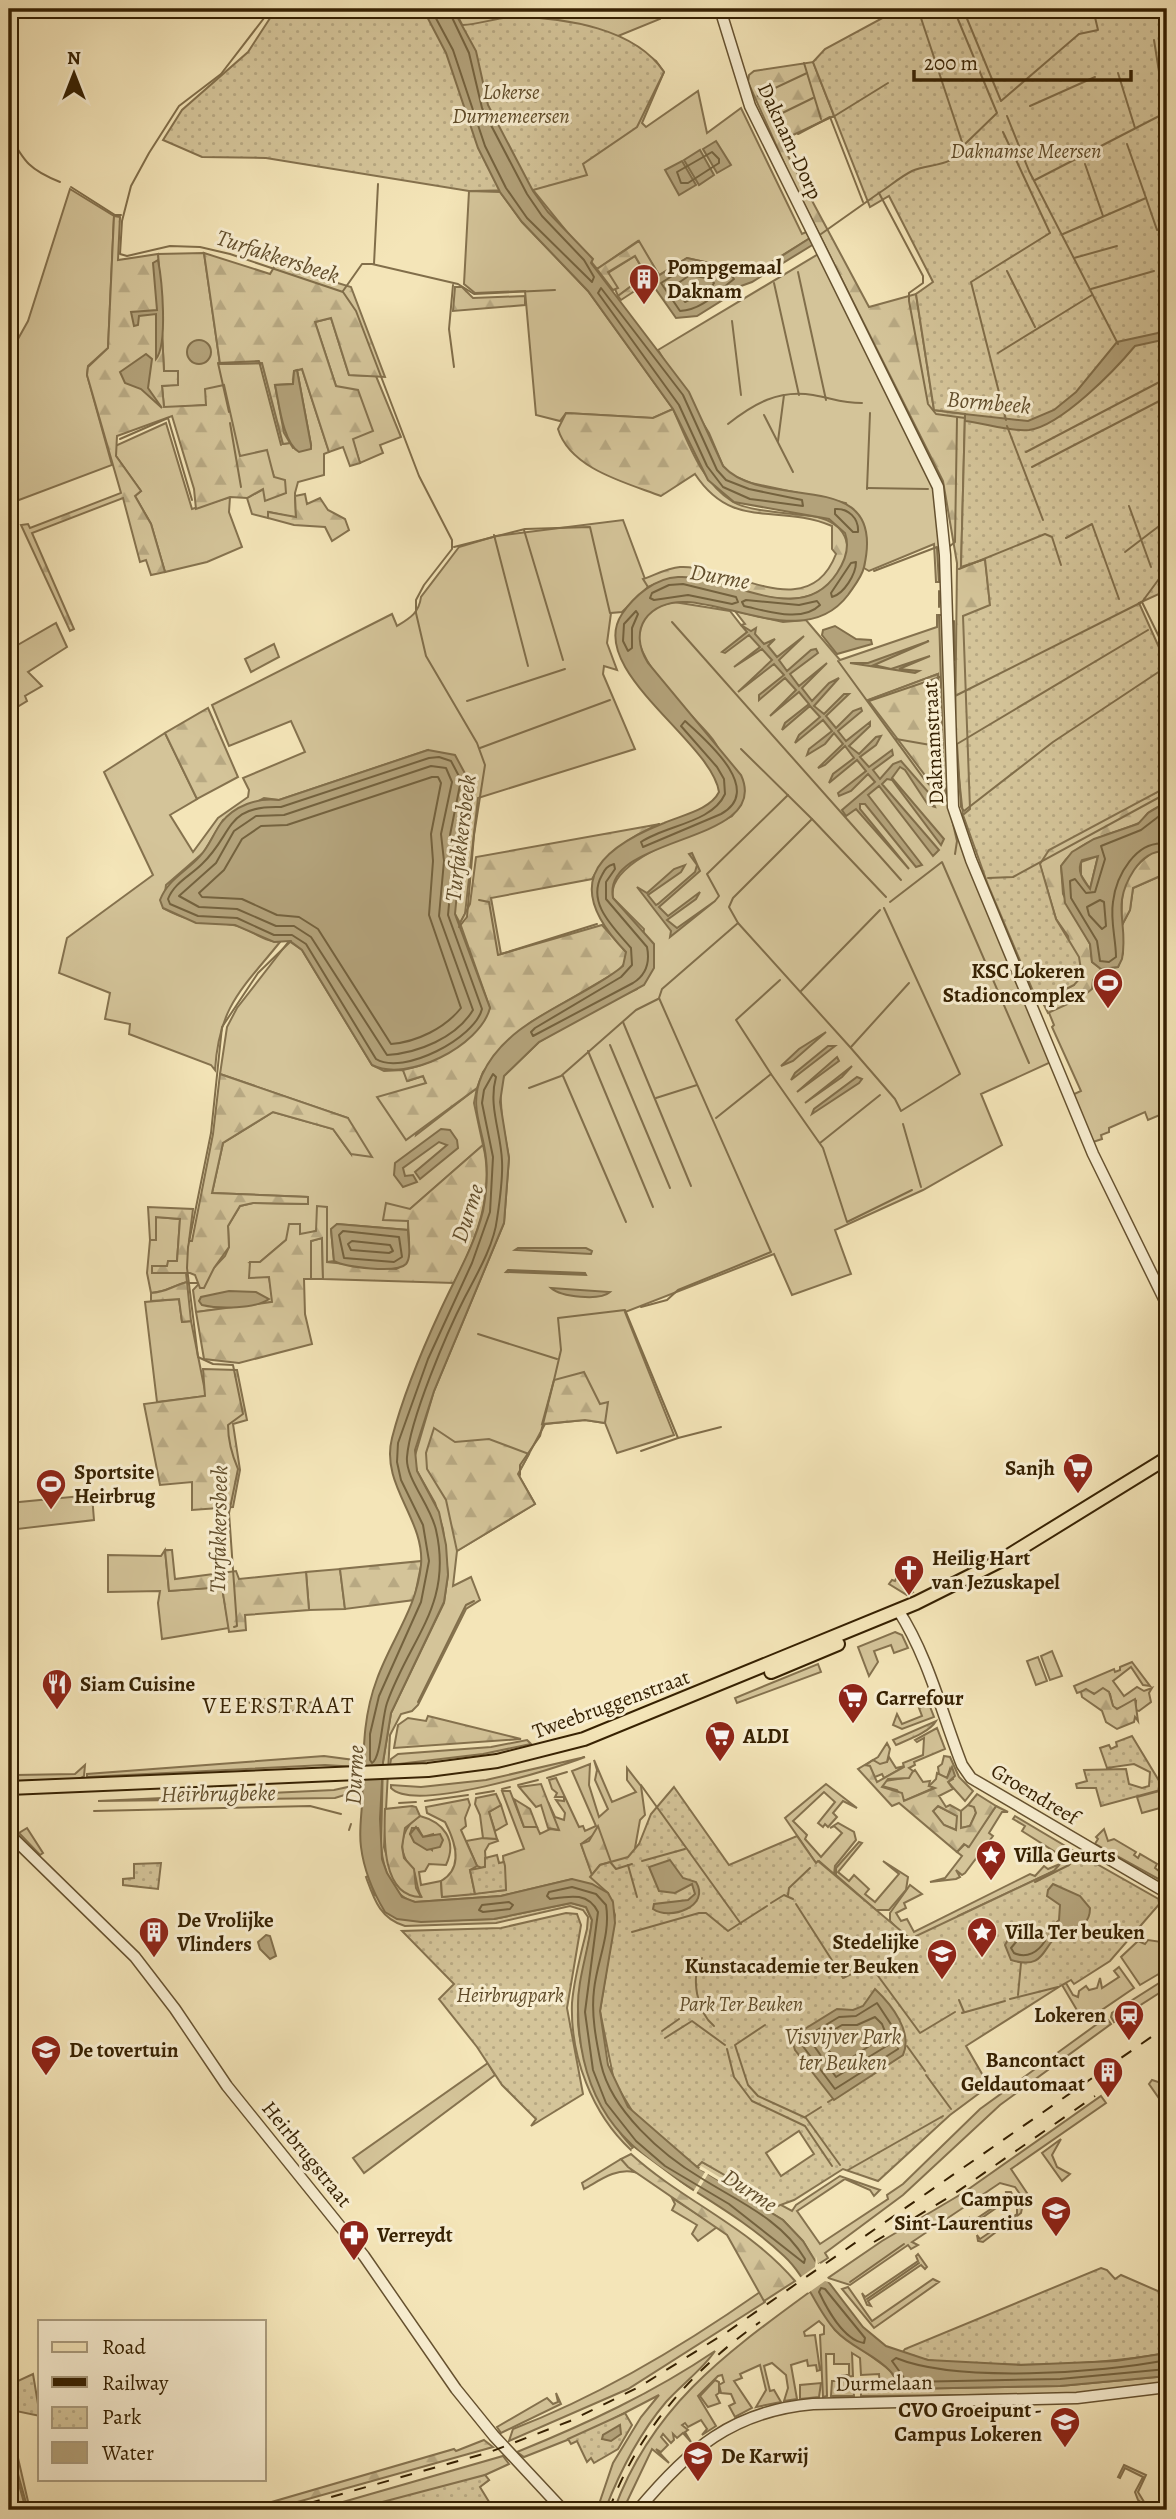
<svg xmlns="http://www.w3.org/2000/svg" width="1176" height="2519" viewBox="0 0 1176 2519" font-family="Alegreya,serif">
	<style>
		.grass { fill: #d4c499; stroke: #85724e; stroke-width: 2; fill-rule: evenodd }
		.forest { fill: url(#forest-firs); stroke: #85724e; stroke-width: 2; fill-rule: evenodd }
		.park { fill: url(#park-dots); stroke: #85724e; stroke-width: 2; fill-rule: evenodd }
		.water { fill: #b3a27a; stroke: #816e4a; stroke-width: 2; fill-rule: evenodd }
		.pier { fill: #f4e5b8 }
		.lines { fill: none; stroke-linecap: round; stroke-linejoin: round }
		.shore { stroke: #74623e; stroke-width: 2 }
		.stream { stroke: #816e4a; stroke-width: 2 }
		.minor-casing { stroke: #665230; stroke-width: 13 }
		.major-casing { stroke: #362102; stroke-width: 16 }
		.minor { stroke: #f8eed1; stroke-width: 10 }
		.major { stroke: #f4e5b8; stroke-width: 12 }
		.rail { stroke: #362102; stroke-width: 2; stroke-dasharray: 12 12; stroke-linecap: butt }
		.labels { text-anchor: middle; stroke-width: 6; stroke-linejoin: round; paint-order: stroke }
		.park-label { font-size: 21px; font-style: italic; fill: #5e4a28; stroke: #f8eed1 }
		.street-label { font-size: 21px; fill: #362102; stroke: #f8eed1 }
		.poi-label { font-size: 21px; font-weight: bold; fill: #362102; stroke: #f8eed1; text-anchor: start }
		.water-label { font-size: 23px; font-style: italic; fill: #624e2c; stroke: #f8eed1 }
		.neighbourhood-label { font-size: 23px; letter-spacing: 2px; fill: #362102; stroke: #f8eed1 }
	</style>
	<defs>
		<pattern id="forest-firs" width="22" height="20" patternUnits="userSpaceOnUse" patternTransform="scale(1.75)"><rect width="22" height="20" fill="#d4c499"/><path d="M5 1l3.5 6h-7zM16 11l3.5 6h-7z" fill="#b7a882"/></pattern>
		<pattern id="park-dots" width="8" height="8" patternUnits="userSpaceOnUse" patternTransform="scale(1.75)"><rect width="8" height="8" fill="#d4c499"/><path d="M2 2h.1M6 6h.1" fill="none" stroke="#b7a882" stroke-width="1.8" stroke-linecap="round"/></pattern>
	</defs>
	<rect width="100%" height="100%" fill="#f4e5b8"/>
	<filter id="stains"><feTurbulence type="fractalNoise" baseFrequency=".00286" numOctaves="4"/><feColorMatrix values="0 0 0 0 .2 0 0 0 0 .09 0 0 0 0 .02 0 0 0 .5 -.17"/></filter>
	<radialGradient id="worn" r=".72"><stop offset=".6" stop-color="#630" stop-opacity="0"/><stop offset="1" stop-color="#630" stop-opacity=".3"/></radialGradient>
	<!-- grass -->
	<g class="grass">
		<path d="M454 9H658L660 19 618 36 656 61 664 72 642 123 646 127 698 91 707 133 741 108 802 234 806 232 810 238 754 273 687 258 659 275 638 241 597 269 533 190 472 44Z"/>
		<path d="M70 189 114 216 108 348 88 366 87 375 112 465 11 503 9 355 28 321Z"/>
		<path d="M469 191 500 192 522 222 588 291 673 409 653 418 566 413 560 421 536 415 525 291 475 293 464 284Z"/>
		<path d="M204 253 220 364 262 363 283 444 290 443 293 448 311 445 297 370 302 369 329 452 324 454V475L298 482 295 493 296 518 269 512 268 518 252 514 247 498 264 489 274 477 272 470 240 456 206 405 164 408 162 386 178 384V371H164L158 254Z"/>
		<path d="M820 253 935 492 940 515 941 582H936L934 544 869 571 864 568 865 556 846 503 751 483 731 475 723 466 709 433 658 350Z"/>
		<path d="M635 256 646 275 618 296 608 273Z"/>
		<path d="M331 318 349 375 376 376 401 437 380 445 383 453 360 463 352 438 372 430 336 386 315 322Z"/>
		<path d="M166 423 192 509 230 497 229 512 242 547 207 562 165 572 151 524 135 496 141 491 116 456 115 446Z"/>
		<path d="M623 520 648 587 622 612 611 613 607 643 617 670 604 666 603 674 635 749 478 798 465 914 460 923 455 914V896L460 861 457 835 463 805 428 750 279 800 264 798 223 820 204 852 166 885 163 908C193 924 202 920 233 925 249 927 262 942 280 942 242 989 219 1006 215 1070L211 1065 129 1034 130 1024 105 1019 110 993 59 973 67 938 153 875 104 772 165 733 197 799 170 815 193 852 218 818 248 797 249 790 243 778 305 752 291 721 229 746 212 705 392 614 397 626C410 618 419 613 421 597L459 547 496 536Z"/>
		<path d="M674 602 730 611 741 625 745 624 735 611 783 622 806 620 840 660 937 627V615H942L948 789 1051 1062 981 1094 1002 1145 923 1190 835 1230 851 1274 792 1295 774 1254 625 1312 674 1435 617 1453 605 1423 585 1420 545 1424 518 1474 535 1504 457 1551 453 1586 471 1577 480 1600 466 1609 418 1705 412 1711 401 1714 390 1735 384 1847 394 1878 403 1891 421 1896C416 1887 417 1877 413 1869 411 1865 407 1863 406 1860 397 1843 405 1825 420 1816 443 1822 458 1840 446 1865L429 1864 425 1871 419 1872 421 1885 441 1881 442 1897 506 1890 503 1856 524 1849 502 1791H510L524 1827H537L540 1834 550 1829 558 1830 548 1802 555 1817 564 1820 565 1813 556 1800 564 1801V1797H555L557 1793 552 1789 549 1780 556 1778 579 1827 583 1826 585 1831 596 1826 572 1771 590 1764 589 1785 599 1817 608 1809 595 1780 597 1770 594 1760 612 1802 636 1792 627 1780V1768L641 1786 645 1815 640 1820 635 1848 702 2162 792 2211 796 2205 840 2176 880 2190 874 2196 870 2190 845 2179 797 2211 820 2244 888 2199 887 2195 903 2184 980 2109 1104 2019 1108 2020 1111 2024 1000 2105 903 2195 825 2253 828 2258 817 2265 803 2241 783 2220 702 2171 650 2128 613 1933 572 1879 501 1896 415 1902C391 1897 383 1867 381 1846L383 1762 391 1713 444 1603 448 1575 443 1529 435 1503 417 1471 414 1459 434 1391 504 1223 509 1158 502 1119 500 1087 504 1076 539 1042 600 1006 637 989 644 929 613 898C605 859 704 830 732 816L741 805C733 786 723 750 710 736 686 707 585 620 674 602ZM938 674 942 797 869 700ZM412 1828H418L423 1837 433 1834 432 1850 410 1834ZM592 1836V1874L581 1844Z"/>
		<path d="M56 623 67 647 28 672 42 686 25 696 27 701 9 712V650Z"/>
		<path d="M274 644 279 657 251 672 245 659Z"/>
		<path d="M1098 856 1090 889 1081 875V862Z"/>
		<path d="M1167 873V1112L1148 1120 1145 1112 1109 1128V1132L1101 1135 1102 1139 1093 1142 1072 1095 1081 1091 1052 1027 1054 1025 1045 1003 1088 985 1101 969 1118 967 1123 953 1121 927 1130 910 1133 888Z"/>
		<path d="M289 941 302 950 372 1065 384 1071 403 1070 408 1081 423 1076 426 1083 416 1135 477 1088 474 1103 483 1145 410 1209 408 1230 337 1224 331 1230 334 1261 327 1262V1207L316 1231 286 1240 260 1262 250 1263 269 1277 273 1302 196 1312 193 1290 225 1256 229 1247 228 1226 240 1206 253 1203 308 1204V1197L212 1193 223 1143 273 1112 333 1129 351 1154 348 1118 220 1074 227 1027 237 1008Z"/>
		<path d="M156 1217 180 1219 177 1261 152 1273H186L187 1282C172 1286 167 1292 151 1293L147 1273 150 1240H156Z"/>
		<path d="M322 1238 323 1279H311V1241Z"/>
		<path d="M179 1299 182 1322 191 1321 206 1396 157 1402 145 1302Z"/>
		<path d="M92 1495 94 1520 9 1530V1503Z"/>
		<path d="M165 1550 169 1591 222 1587 229 1628 162 1639 158 1603 160 1591 108 1592V1555L161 1556Z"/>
		<path d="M901 1566 913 1592 907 1595 889 1584 892 1580 895 1581Z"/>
		<path d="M340 1569 345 1609 309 1610 306 1572Z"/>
		<path d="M895 1632 902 1635 908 1648 894 1653 891 1645 874 1651 878 1662 869 1676 858 1647Z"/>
		<path d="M1052 1651 1062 1676 1050 1680 1041 1656Z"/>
		<path d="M1038 1657 1047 1681 1036 1685 1027 1661Z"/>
		<path d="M1132 1662 1150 1686 1143 1685 1131 1667 1113 1681 1124 1696 1137 1687 1144 1691 1152 1688 1149 1693 1151 1702 1139 1711 1135 1710 1136 1701 1117 1709 1113 1707 1110 1694H1095L1086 1690 1077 1693 1074 1686 1114 1669 1115 1672 1120 1670V1667Z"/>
		<path d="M818 1664 821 1672 737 1703 735 1698Z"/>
		<path d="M234 1697 318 1703 319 1709 276 1712Z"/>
		<path d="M929 1704 934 1717 902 1729 893 1725 897 1714 902 1724 922 1716 919 1708Z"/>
		<path d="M527 1740 531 1744 483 1754 390 1765 391 1759 398 1754 491 1747Z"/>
		<path d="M324 1756 354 1760 357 1767 325 1765 87 1777V1774Z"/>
		<path d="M944 1756 950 1757 959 1777 973 1791 965 1801 948 1782 953 1779 950 1769 947 1778 939 1775 938 1767 942 1764Z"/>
		<path d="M585 1757C554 1769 414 1813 391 1788V1785L421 1787 486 1780Z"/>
		<path d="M889 1757 896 1768 905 1766 884 1778 882 1774 875 1777 868 1766H864L873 1760 887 1762Z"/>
		<path d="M85 1765 84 1776 79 1779 16 1781V1775L75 1774Z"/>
		<path d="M915 1770 923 1782 930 1781 929 1785 936 1787 904 1801 897 1790 882 1786 885 1781 904 1778Z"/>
		<path d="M826 1784 857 1808 843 1801 833 1813 837 1817 828 1827 825 1824 823 1827 818 1823 835 1802 824 1792 793 1821 807 1835 805 1839 821 1857 842 1833 834 1826 830 1828 838 1823 854 1832 856 1840 835 1866 834 1874 819 1861 816 1863 785 1818Z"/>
		<path d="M357 1785 354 1792 335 1798 98 1801 334 1790Z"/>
		<path d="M1163 1790 1167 1806 1142 1813 1137 1797Z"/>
		<path d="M501 1805 507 1824 495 1831 489 1812Z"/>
		<path d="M968 1805 974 1806 976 1813 970 1826 961 1828V1811Z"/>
		<path d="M938 1806 958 1816 956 1830 944 1825 933 1811Z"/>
		<path d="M996 1806 1008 1812H1002L989 1833 993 1836 965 1873 962 1875 956 1870 960 1877 956 1879 930 1882 945 1878 962 1856 957 1852 965 1844 968 1847Z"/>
		<path d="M1015 1816 1072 1850 1054 1871 958 1916 938 1972 890 1921V1913L910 1885 922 1894 904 1903 906 1908 896 1913 901 1921 907 1919 914 1932 1030 1874 1035 1876 1044 1866 1048 1869 1060 1864 1063 1857 1022 1831 1025 1826 1013 1819Z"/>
		<path d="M27 1828 43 1853 40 1855 19 1833Z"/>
		<path d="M1104 1829 1108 1841 1114 1839 1136 1852 1134 1855 1138 1858 1140 1854 1157 1864 1155 1868 1159 1871 1162 1867 1167 1870 1162 1881 1095 1844 1098 1839 1096 1837Z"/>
		<path d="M483 1838 497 1839 498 1841 489 1844 485 1851 486 1866 482 1868 477 1866 466 1841Z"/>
		<path d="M859 1842 862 1843 838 1872 849 1881 854 1875 869 1889 865 1894 875 1902 899 1874 883 1861 908 1877 906 1890 889 1910H876L836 1875V1868Z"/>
		<path d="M368 1876 375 1895 431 1921 494 1919 571 1903 586 1907 592 1920C589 1950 579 1980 578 2011 576 2055 603 2117 633 2148L631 2150C592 2114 570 2056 572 2003 574 1978 581 1953 587 1929L588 1917 583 1910 570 1906 496 1923 405 1926C380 1919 374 1899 366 1877Z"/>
		<path d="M1167 1910V1969L1140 1985 1121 1957 1138 1941 1145 1944 1148 1940 1161 1942 1165 1932 1162 1929 1164 1923 1162 1921Z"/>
		<path d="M1119 1967 1134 1988 1084 2022 1062 1985 1066 1983 1073 1995 1078 1997 1079 1991 1086 1986 1089 1990 1097 1988 1100 1978 1102 1988 1119 1977 1114 1971Z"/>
		<path d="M1167 1978V1988L1114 2022 1111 2017 1112 2013Z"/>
		<path d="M488 2063 495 2075 364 2173 353 2158Z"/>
		<path d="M1163 2079 1167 2085V2101L1163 2104 1149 2084 1152 2080 1158 2082Z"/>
		<path d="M1101 2096 1106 2103 1011 2169 1033 2202 1027 2204 1015 2187 1000 2183 912 2242 918 2245 911 2249 908 2245 850 2285 828 2278 882 2241 963 2193Z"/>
		<path d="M1061 2139 1052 2155 1057 2167 1070 2174 1062 2181 1042 2153Z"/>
		<path d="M621 2159 634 2172C615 2168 599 2181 584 2189L582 2183Z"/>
		<path d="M1006 2192H1011L1016 2201 1009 2199 972 2225 976 2229 971 2231 966 2220 969 2218 970 2223 1007 2198Z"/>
		<path d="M672 2198 717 2227 698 2241 692 2234 697 2225 672 2210 675 2204Z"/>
		<path d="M1017 2207 1022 2208 1021 2213 983 2242 978 2241 977 2235 980 2239 1017 2214Z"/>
		<path d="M918 2254 927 2267 925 2269 921 2265 868 2301 871 2306 867 2305 862 2293 865 2297 918 2261 916 2256Z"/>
		<path d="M933 2279 939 2282 874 2328 842 2289 848 2287 872 2321Z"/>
		<path d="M811 2291 835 2330 890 2370 902 2389 1060 2386 1167 2376V2383L1071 2394 861 2396V2392L880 2389 879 2374 861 2375 860 2358 852 2353 853 2376 844 2377V2381L853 2382 854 2396H831L832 2381H840L842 2375H849V2364H834V2354H826L827 2396 823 2397 820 2335 824 2334V2326L819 2321 804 2332 805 2336 815 2335 820 2370 817 2371 816 2365 808 2366 807 2360 791 2365 797 2399 784 2401 788 2388 786 2375 772 2363 764 2366 770 2391 774 2390 781 2402 756 2407 766 2390 760 2365 740 2374 742 2378 734 2381 752 2408 735 2417 729 2406 735 2403 731 2394 721 2393 719 2385 724 2382 722 2375 718 2376 698 2396 716 2426 702 2435 707 2429 701 2420 688 2427 685 2423 682 2425 688 2430 685 2432 691 2442 683 2433 677 2438 673 2434 674 2440 671 2443 663 2434 661 2437 668 2445 661 2452 656 2449 669 2463 652 2449 623 2510H614C652 2406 725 2354 811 2291Z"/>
		<path d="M760 2292 765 2302 628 2389 509 2441 513 2429C602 2395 683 2346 760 2292Z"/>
		<path d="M715 2351C703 2369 681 2385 666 2402 639 2434 620 2471 605 2510H597L613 2463 641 2417 659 2395 590 2431 524 2457 517 2452C586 2424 653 2393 715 2351Z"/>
		<path d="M715 2380 719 2382V2393L716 2395 720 2403 708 2407 700 2396Z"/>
		<path d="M821 2383 819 2397 800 2399V2385Z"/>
		<path d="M556 2393 561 2404 501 2433 497 2427 547 2398 553 2404 558 2402Z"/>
		<path d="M9 2419 30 2510H26L9 2448Z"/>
		<path d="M503 2456 509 2464 485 2475 489 2480 479 2487 472 2510H315Z"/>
		<path d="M1124 2465 1146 2475 1138 2492 1149 2510 1138 2500 1135 2492 1143 2477 1125 2468 1120 2478 1118 2477Z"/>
	</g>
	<!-- forest -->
	<g class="forest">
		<path d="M813 62 834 116 780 141 869 307 916 294 934 410 965 414 961 567 985 559 990 605 970 809 963 815 955 741 957 563 943 481 789 174 748 82 749 75 754 71Z"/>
		<path d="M114 216 120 217 118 260 158 254 164 371H178V385L162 386 164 407 206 405 205 389 224 385 240 456 267 450 274 477 285 480 286 493 265 501 263 489 247 498 230 497 196 509 194 489 172 416 117 436 116 456 141 491 135 496 151 524 165 572 151 575 146 560 140 562 123 498 32 533 74 629 70 631 21 525 28 524 30 528 121 493 87 375 88 367 108 348Z"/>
		<path d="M639 241 659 275 621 300 618 296 646 275 635 256 608 272 618 288 613 290 597 269Z"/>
		<path d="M204 253 270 274 276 264 351 287 385 377 349 375 331 318 315 322 336 386 358 390 373 431 353 439 360 463 350 466 343 447 329 452 302 369 294 371 293 384 275 385 284 433 290 443 283 444 262 363 220 364Z"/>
		<path d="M455 287H462L473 298 525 296V305L453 311Z"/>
		<path d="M673 409C688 442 701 482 733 502 751 512 791 513 812 516 875 527 842 593 800 598 748 605 699 563 648 587L643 579C655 575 667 568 680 567 730 564 808 627 836 554L832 549V526C779 503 733 532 695 474L661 496C627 483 570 469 558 429L566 413 653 418Z"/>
		<path d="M305 494 307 504 320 498 328 510 345 519 349 530 332 541 325 527 294 525 268 518V512L296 517 295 496Z"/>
		<path d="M1167 665 1137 802 1167 787V802C1162 805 1153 809 1148 813 1144 817 1143 822 1139 823 1113 834 1078 839 1061 866L1063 894 1090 944 1092 962 1101 969 1093 980 1092 989 1081 998 1048 1013 1042 1001 1074 985 1068 936 1056 919 1040 865 1011 851Z"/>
		<path d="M938 674 942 793 943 799 868 700Z"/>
		<path d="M208 708 238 777 197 799 165 733Z"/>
		<path d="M660 824C633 835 606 853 592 879L491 898 501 954 602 925 626 952V962L618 971 531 1022 508 1041 483 1072 477 1088 406 1140 377 1097 426 1083 423 1076 407 1081 403 1070C446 1061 464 1042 490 1008L460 923 470 904 476 857Z"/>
		<path d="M1156 850 1167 851V873L1133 888 1130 910 1121 927C1123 884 1118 877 1156 850Z"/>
		<path d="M220 1074 348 1118 372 1157 351 1154 333 1129 273 1112 223 1143 212 1193 308 1197V1204L253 1203 240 1206 228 1226 229 1247 214 1268 204 1288H200L195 1275 190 1273H152V1266H167L168 1261H177L180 1219 156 1217V1240H150L148 1207 193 1209 189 1241H192L213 1134Z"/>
		<path d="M483 1145C495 1192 476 1241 454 1283L323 1279 322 1238 311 1241V1279H304L305 1314 312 1344 239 1363 204 1359 196 1312 272 1302 269 1277 249 1278 250 1262H260L286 1240 289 1224H300V1234L316 1231 317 1206 327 1207V1262L396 1269C415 1261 408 1240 408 1221L383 1220 386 1203 410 1209Z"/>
		<path d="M187 1282 191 1321 182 1322 179 1299 151 1301V1293C167 1292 172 1286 187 1282Z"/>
		<path d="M203 1369 237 1370 247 1420 233 1424 240 1470 233 1507 192 1510V1482L160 1485 144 1404 205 1396Z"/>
		<path d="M584 1372 600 1404 608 1402 605 1423 585 1420 542 1424 554 1380Z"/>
		<path d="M434 1428 455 1442 489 1439 529 1454 518 1474 535 1504 457 1551 446 1500 427 1469 426 1453Z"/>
		<path d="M165 1550H172L175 1579 236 1571 239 1579 306 1572 309 1610 245 1615 246 1630 229 1632 222 1587 169 1591Z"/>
		<path d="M422 1561 414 1600 345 1609 340 1569Z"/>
		<path d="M1103 1688 1109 1692 1113 1706 1117 1709 1135 1699 1138 1721 1135 1717 1134 1722 1117 1729 1106 1722 1102 1711 1082 1697 1081 1692 1086 1689 1094 1694Z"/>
		<path d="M428 1716 521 1739 394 1748 398 1725 408 1718 426 1721Z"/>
		<path d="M936 1721C930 1732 907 1740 896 1745L893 1740Z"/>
		<path d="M937 1728 945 1749 914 1762 915 1765 909 1768 913 1771 909 1778 888 1779 882 1787 902 1793 904 1801 935 1788 929 1786 936 1779 937 1773 947 1778 952 1767 955 1776 948 1782 953 1789 939 1796 946 1807 950 1805 961 1811V1828L970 1826 976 1813 974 1807 968 1805 977 1794 996 1806 969 1847 964 1844 957 1852 899 1803 892 1806 858 1769 878 1757 887 1743 890 1749 887 1762 880 1764 873 1760 865 1765 870 1766 877 1782 904 1767 903 1763 923 1755 924 1738 917 1742 915 1740ZM938 1806 957 1816 956 1830 944 1825 933 1811Z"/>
		<path d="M541 1784 559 1830 548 1828 541 1805 536 1807 519 1787Z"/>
		<path d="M496 1794 501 1805 489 1812 497 1839 483 1838 480 1815 475 1804 476 1798Z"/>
		<path d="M468 1799 470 1805 465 1818 466 1826 461 1830 477 1866 470 1870 475 1894 442 1897 441 1881C464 1868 455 1841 445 1822L427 1813 426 1807Z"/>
		<path d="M514 1799 530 1809 537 1827H524Z"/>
		<path d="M412 1806 416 1807 420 1816 405 1828 402 1847 404 1858 414 1869 416 1888 421 1897C381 1897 384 1836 385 1809Z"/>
		<path d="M598 1826 611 1862 600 1865 592 1875 581 1844 589 1841Z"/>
		<path d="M631 2154C684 2202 747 2225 795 2281L764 2301 727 2235 628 2167 621 2159Z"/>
		<path d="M484 2440 493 2447 269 2510H244L454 2449 456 2451Z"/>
		<path d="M9 2449 11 2456 26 2510H9Z"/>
	</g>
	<!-- park -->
	<g class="park">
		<path d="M276 9H423L427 17C437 19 453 26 463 25 481 24 498 17 517 17 565 18 635 28 664 72L637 127 583 164 587 175 533 190 469 191 266 158 202 157 163 140 182 110 248 52Z"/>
		<path d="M899 9H1167V585L1159 594 1139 603 1167 665V787L1049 850 1040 864 1056 919 1079 957 1082 976 1074 985 1038 1003 988 885 963 815 970 809 963 616 990 605 985 559 961 567 965 414 934 410 916 294 933 282 889 196 870 207 813 62 825 49Z"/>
		<path d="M1132 1736 1164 1789 1101 1806 1096 1788H1077L1076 1784 1087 1781 1084 1770 1126 1769 1129 1784 1142 1788 1149 1786 1150 1772 1134 1764 1107 1768 1100 1748 1109 1745 1111 1749 1117 1746 1116 1742Z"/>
		<path d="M674 1787 729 1865 797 1836 816 1863 818 1861 913 1941 916 1936 1054 1871 1072 1850 1162 1901 1110 1961 1074 1984 1071 1980 1062 1985 966 2046 989 2086 950 2115 878 2181 843 2169 794 2200 778 2206 702 2162 697 2167 634 2114 614 2081 600 2011 615 1915 608 1893 590 1877 600 1865 628 1857 639 1844 651 1814ZM799 2131 814 2154 781 2176 766 2153Z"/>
		<path d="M497 1855 499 1863 504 1862 505 1866 506 1890 475 1894 470 1870 485 1867V1858Z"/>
		<path d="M161 1863 158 1889 123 1885V1879L134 1878V1864Z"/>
		<path d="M566 1913 577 1914 581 1925 567 2008 583 2094 531 2126 536 2119 502 2085 477 2047 439 1999 454 1984 402 1931 501 1928Z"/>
		<path d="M1101 2268 1107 2270 1115 2279 1121 2275 1167 2295V2353C1106 2364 1045 2366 983 2364 956 2363 927 2363 902 2353L905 2349Z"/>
		<path d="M33 2374 40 2416 11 2410 9 2385Z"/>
		<path d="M625 2413 632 2425 618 2449 594 2463 591 2458 587 2462 577 2441 571 2444 568 2439Z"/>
		<path d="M485 2475 489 2480 480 2487 494 2510H352Z"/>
	</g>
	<!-- water -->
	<g class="water">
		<path d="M423 9H453L476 51 488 105 533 191 548 212 593 259 591 263 689 392 723 466C767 514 888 463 864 567 862 577 854 586 848 595 809 647 737 605 687 602 648 600 627 630 648 663L741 775C773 845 601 834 613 898L654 944V968L644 985 539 1042 504 1076 500 1102 509 1158 504 1223 434 1391 415 1450 417 1471 439 1512 446 1545 448 1575 444 1602 391 1713 383 1762 380 1819 382 1859 387 1873 402 1897 415 1902 501 1896 572 1879 592 1884 608 1893 613 1902 615 1923 600 2011 608 2065 628 2107 697 2167 783 2220 803 2241 827 2280 863 2327 886 2346 928 2360 1021 2365 1116 2361 1167 2353V2376L1060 2386 902 2389C898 2383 895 2376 890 2371 875 2354 851 2348 835 2330 815 2308 807 2277 784 2256 693 2170 580 2164 578 2009 577 1979 589 1950 592 1920L586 1907 571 1903 494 1919 421 1922 397 1919 385 1912C373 1892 364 1871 361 1847 359 1833 361 1819 362 1805 364 1760 361 1721 377 1679 391 1640 417 1608 421 1565 425 1519 380 1485 392 1438 403 1395 422 1350 441 1309 456 1276 474 1247 483 1211 486 1195 488 1175 486 1158 483 1128 468 1106 482 1075 508 1018 578 1003 623 966L626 952C565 889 590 852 664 823 682 815 710 810 719 792 712 742 585 669 622 614 634 596 655 578 678 577 728 574 800 630 837 573 845 561 850 547 845 533L829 519 734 502 708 480 673 409 588 291 522 222 500 192 478 148 446 53Z"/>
		<path d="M716 141 731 165 717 173 703 149Z"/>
		<path d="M700 150 714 175 699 185 684 160Z"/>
		<path d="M682 161 696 185 679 195 665 170Z"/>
		<path d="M810 238 814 244 752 282 727 291 729 296 697 316 676 318 650 281 687 258 755 273Z"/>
		<path d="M158 260C162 280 168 344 156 359V314L139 316 138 325 134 326 131 312 157 310 153 263Z"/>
		<path d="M1167 331V339L1135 346C1115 370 1061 426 1029 430 1009 432 985 423 965 421V414L1028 421 1054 410 1076 392 1117 342Z"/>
		<circle cx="199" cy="352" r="12"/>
		<path d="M146 354 152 359 148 388 162 408 141 389 125 383 120 372Z"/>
		<path d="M297 370 311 445V449L299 452C283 443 279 403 275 385L293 384 294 371Z"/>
		<path d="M741 625 751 631 756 628 755 634 764 644 775 639 768 646 777 657 804 636 779 660 787 671 811 650 816 649 818 653 790 674 799 686 827 663 802 688 812 701 829 683 839 678 814 706 824 714 844 694H849L826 716 836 728 853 711 861 708 862 711 838 731 846 741 870 722V726L849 746 859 754 876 737 881 736 876 745 860 757 869 767 892 750 893 755 873 770 880 779 893 764 901 761 929 793 935 807 928 805 905 770 900 767 892 778 944 839 941 845 892 780 887 779 882 784 939 850 933 856 879 786 868 795 922 865 916 867 865 804H860V809L909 869 856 809 846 816 842 810 875 782 868 774 851 791 839 796 838 793 866 771 857 760 829 783 833 774 854 758 845 746 825 765 818 768 843 744 834 733 825 744 807 755 809 749 832 731 823 720 795 743 799 735 820 717 810 706 782 730 785 723 809 704 799 692 770 716 796 690 785 678 759 700V695L784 675 774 664 738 692 772 660 762 649 734 667 760 647 749 635 725 653 722 652 747 632Z"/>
		<path d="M835 626 856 639 871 640 872 644 837 654 822 635 823 630Z"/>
		<path d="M929 641 874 665 891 669 930 656 899 669 919 671 915 673 850 663H868Z"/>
		<path d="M428 750 455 755 468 779 457 835 460 861 455 914 490 1008C480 1046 407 1083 372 1065L302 950 290 941 274 942 235 925 196 923 163 908 160 900C168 879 186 872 200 856 209 847 213 834 221 823 234 806 258 797 279 800Z"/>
		<path d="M1167 802V851C1152 850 1142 858 1134 870 1110 907 1129 922 1122 959L1118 967 1101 969 1092 962 1090 944 1065 903 1061 866 1072 852 1094 839 1138 824 1148 813ZM1098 856 1090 889C1083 880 1076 871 1082 860Z"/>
		<path d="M692 853 700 871 659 907 668 916 700 892 696 899 667 920 677 928 715 901 670 937 671 931 637 887 647 893 674 869 685 865 681 872 648 895 656 905 658 904 695 872 697 865 689 854Z"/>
		<path d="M826 1032 793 1061 781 1066 799 1049Z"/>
		<path d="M828 1046H835L791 1080 795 1073Z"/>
		<path d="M837 1057 839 1061 797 1092Z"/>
		<path d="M852 1066 842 1077 805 1103Z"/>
		<path d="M857 1077 862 1079 859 1083 812 1114 814 1109Z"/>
		<path d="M441 1129 450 1130 457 1140 458 1148 420 1179 415 1172 447 1145 439 1142 403 1168 405 1176 413 1175 417 1182 403 1187 394 1175 395 1163Z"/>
		<path d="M337 1224 408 1230C408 1240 412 1257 406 1264 397 1274 345 1267 334 1261L331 1229Z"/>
		<path d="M518 1248H586L592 1251 591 1254 515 1250Z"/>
		<path d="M508 1270 585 1273 586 1275 506 1272Z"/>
		<path d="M551 1288 610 1292C600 1301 561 1297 551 1288Z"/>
		<path d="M229 1291 256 1292 269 1299C255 1309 219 1309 202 1305L199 1301 201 1297Z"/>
		<path d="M416 1827 423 1837 440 1834 443 1840 440 1847 427 1850 414 1842 410 1834Z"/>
		<path d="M670 1860 683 1878 696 1882C711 1906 670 1921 653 1909L654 1904 688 1900 695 1894 692 1884 675 1893 659 1891 649 1867Z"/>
		<path d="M1053 1884 1080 1896 1090 1908C1090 1929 1073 1927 1059 1935 1042 1945 1046 1971 1011 1960L1005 1945C1015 1925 1028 1928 1048 1931L1059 1920 1060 1905 1047 1896 1048 1890Z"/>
		<path d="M266 1935 270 1936 276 1956 270 1959 260 1949 258 1942Z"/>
		<path d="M875 1989C892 2005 913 2032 903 2055L834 2100 795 2050 792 2040 795 2035 837 2009 853 2010 863 2006Z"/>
		<path d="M620 2425 621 2434 611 2441 602 2439 603 2435Z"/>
	</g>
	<!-- pier -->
	<g class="pier">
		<path d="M634 2148 693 2192 705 2172 699 2169 701 2166 764 2204 763 2207 708 2174 696 2194 702 2198 700 2200 652 2168 631 2150Z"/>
		<path d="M816 2256 818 2264 820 2263 828 2279 835 2284 825 2281 808 2293 798 2279 815 2267Z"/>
	</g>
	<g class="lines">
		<!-- shore -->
		<g class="shore">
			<path d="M431 9 453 50 485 146 506 188 527 218 592 282 594 277 584 260 542 216 527 194 482 108 469 53 448 9"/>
			<path d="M712 152 719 159V163L688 183H681L677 172Z"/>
			<path d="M688 266 731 275 734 279C718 291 703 310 680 311L661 283Z"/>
			<path d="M690 275 711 279 714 283 711 288 685 302 674 286Z"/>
			<path d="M601 288 683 395 717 470 726 480 749 489 802 500 803 506 750 499 723 487 707 466 679 405 598 293Z"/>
			<path d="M835 509C848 508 859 518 858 532H853L835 514Z"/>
			<path d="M856 562C856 574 844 594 832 597L831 593 851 563Z"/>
			<path d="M683 584 736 597 738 602 732 604 688 595 654 600 650 598 652 593 669 585Z"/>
			<path d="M746 600 799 605 817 601 820 605C802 623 767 611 744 606L742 602Z"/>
			<path d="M636 611 638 614 632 628V648L628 651 623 641 624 624Z"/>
			<path d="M685 721C706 740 765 790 721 814L643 847 641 842C666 825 712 823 725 794L724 779 717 767 681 726Z"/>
			<path d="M439 757 451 761 461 780 450 835 453 861 448 915 482 1009C475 1038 403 1076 376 1059L306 944 292 935H274L237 918 198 916 170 904 168 899C174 883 190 876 202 864 234 834 224 805 281 807L429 758Z"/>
			<path d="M431 766 446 768 452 782 441 834 444 861 439 916 473 1010C456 1038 418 1053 387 1055L311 937 294 926H276L237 909 199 907 179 896 216 863 234 831 256 816 284 815Z"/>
			<path d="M432 777H438L441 783 431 834 433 861 429 915 461 1008C445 1028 417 1042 391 1044L318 929 299 917 277 915 242 899 202 897 199 893 224 870 242 839 261 826 287 825Z"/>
			<path d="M1167 810 1141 830 1101 846 1105 859 1095 892 1086 893 1075 879 1070 881 1071 898 1097 941 1100 961 1109 962 1116 957C1116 940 1110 920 1113 902 1116 876 1136 839 1167 844"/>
			<path d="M614 864 615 869 606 882V899L647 947C650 962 646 975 633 983L533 1036 531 1032 535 1028 621 977 632 965 631 948C614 928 586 903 602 875 605 869 607 866 614 864Z"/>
			<path d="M1100 900 1104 902 1106 926 1102 929 1089 915 1087 907Z"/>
			<path d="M493 1074 496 1077C488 1106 501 1132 502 1161 503 1180 500 1199 497 1219 494 1245 477 1274 465 1297 447 1332 410 1419 407 1457 405 1478 431 1506 436 1530 453 1605 410 1638 387 1703 382 1717 381 1758 372 1763L370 1760V1734L379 1696 421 1602 429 1561 423 1525 401 1480 397 1462 398 1443 428 1359 472 1263 490 1212 493 1157 482 1103 484 1090Z"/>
			<path d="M343 1231 399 1237 402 1257 394 1262 344 1258 339 1235Z"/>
			<path d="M352 1241 390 1245 393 1251 389 1253 351 1250 348 1244Z"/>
			<path d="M572 1887 596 1894 606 1905C611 1934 597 1961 594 1990 591 2014 596 2040 601 2064 611 2110 662 2155 701 2178 739 2202 781 2219 805 2259L804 2263 729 2204 665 2166 636 2141 606 2103 593 2070 585 2012 598 1912C588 1892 570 1896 550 1899L547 1896 549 1892Z"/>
			<path d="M509 1902 513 1905 510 1909 483 1912 479 1910 482 1905Z"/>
			<path d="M1021 1936 1043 1937 1045 1941C1038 1952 1027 1959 1014 1953L1011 1948Z"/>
			<path d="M877 2003 900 2038 898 2049 835 2089 799 2041 839 2017 856 2016Z"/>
			<path d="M875 2017 882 2024 890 2044 836 2077 812 2043 842 2025H857Z"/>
			<path d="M871 2031 875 2033 877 2041 842 2064 827 2049 828 2045C843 2036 856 2038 871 2031Z"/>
			<path d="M821 2288 825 2289 865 2338 864 2343C844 2340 827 2309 819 2292Z"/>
			<path d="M1167 2360C1101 2373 957 2383 896 2358L892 2361 907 2382 1060 2379 1167 2369"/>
		</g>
		<!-- stream -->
		<g class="stream">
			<path d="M271 9 221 74 179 106 149 153 131 186 122 221 120 254 127 256 170 246 200 247 230 254 343 292 356 311 419 476 452 540V549L424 585 416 600V613L426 656 477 743 485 765 474 835 467 917 459 927"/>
			<path d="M963 9 1001 101 1079 34 1098 30 1094 13 1098 9"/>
			<path d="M957 17 997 113 964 145"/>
			<path d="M1154 40 1167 122"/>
			<path d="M804 63 821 119"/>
			<path d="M1118 73 1135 128"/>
			<path d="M758 96 807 73"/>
			<path d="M1030 106 1095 77"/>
			<path d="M1007 116 1029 171 1118 344"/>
			<path d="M833 117 888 83"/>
			<path d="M770 119 813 98"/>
			<path d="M1003 132 1050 233 971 282 1006 420"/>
			<path d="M9 134C24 162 30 170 60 182"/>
			<path d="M798 134 830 117 863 202"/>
			<path d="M1127 144 1146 198"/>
			<path d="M1085 164 1103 216"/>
			<path d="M1035 180 1165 113"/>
			<path d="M71 187 115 215H121"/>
			<path d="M879 193C890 186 900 177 912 171 928 163 956 168 963 145L918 9"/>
			<path d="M821 234 879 193 923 276V283L909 293V301L928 404 936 414 965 418"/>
			<path d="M1063 234 1146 198 1157 230 1167 226"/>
			<path d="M1074 258 1117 246"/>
			<path d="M374 264 378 184"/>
			<path d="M1007 271 1035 327"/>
			<path d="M798 272 826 400"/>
			<path d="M774 283 799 395"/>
			<path d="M453 285 449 329 454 367"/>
			<path d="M1091 289 1154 271"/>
			<path d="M343 291 362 264H372L458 284 474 294 555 290"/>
			<path d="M732 321 741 395"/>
			<path d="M998 353 1092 295"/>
			<path d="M229 412 218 363 259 361 281 445"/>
			<path d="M764 415 793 472"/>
			<path d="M230 423 241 487"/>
			<path d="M728 424C753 404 779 389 813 395 832 398 841 403 862 403"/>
			<path d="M1007 426 1043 520"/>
			<path d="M120 439 168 418 192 500"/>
			<path d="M778 441 784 395"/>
			<path d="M1026 452 1167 378"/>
			<path d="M1032 467 1167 397"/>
			<path d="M867 488 928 489"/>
			<path d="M867 489 870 413"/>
			<path d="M1129 506 1151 567"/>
			<path d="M524 530 563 660"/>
			<path d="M494 535 528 666"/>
			<path d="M1066 538 1092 524 1119 599"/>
			<path d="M950 546 955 542 957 418"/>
			<path d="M454 547 525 529 590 527 610 613"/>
			<path d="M937 548 939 582"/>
			<path d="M1125 552 1167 520"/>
			<path d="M1167 568 1142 602 1162 643 1167 664"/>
			<path d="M959 569 1045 534 1052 537 1061 565"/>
			<path d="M874 571 937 547"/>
			<path d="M939 591V607"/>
			<path d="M939 615 944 785 957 841 955 854"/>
			<path d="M954 621 955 660"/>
			<path d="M672 622 901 880"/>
			<path d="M1148 630 957 744 961 807 964 811 1053 742 1160 671"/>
			<path d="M838 661 924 779 943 799"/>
			<path d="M955 668V696L1142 602"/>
			<path d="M467 701 565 669"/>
			<path d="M869 701 940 677"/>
			<path d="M896 739 942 747"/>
			<path d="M480 748 610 700"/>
			<path d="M741 749 812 819"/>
			<path d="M988 878 1013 877 1167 793"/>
			<path d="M479 900 489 902 498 955 597 924"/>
			<path d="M715 901 719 896 707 874 788 795"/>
			<path d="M890 902 942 862 1029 1063"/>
			<path d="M738 923 850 1047 895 1099 901 1111 960 1074 884 908"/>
			<path d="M801 991 880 910"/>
			<path d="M623 1022 691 1186"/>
			<path d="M610 1045 670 1188"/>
			<path d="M851 1047 909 983"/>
			<path d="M588 1051 653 1207"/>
			<path d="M771 1074 823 1148 847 1222 912 1190"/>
			<path d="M563 1076 626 1222"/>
			<path d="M529 1088 561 1076 636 1010 658 999"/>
			<path d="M656 1098 697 1085"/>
			<path d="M716 1118 771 1074 736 1020 780 980"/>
			<path d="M903 1124 921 1187"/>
			<path d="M820 1143 880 1095"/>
			<path d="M188 1283H197"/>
			<path d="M641 1307 667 1300 678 1290 771 1252 659 998 662 989 738 923 729 907 733 898 812 819 886 897"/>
			<path d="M478 1334 557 1359"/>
			<path d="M678 1438 721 1427"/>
			<path d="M520 1475V1465L540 1436 554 1380 561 1350 558 1318 625 1310 678 1438 641 1451"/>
			<path d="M234 1627 237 1626 229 1513 238 1469C232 1455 228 1440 228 1425L243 1414 233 1365 213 1364 198 1357 187 1268 188 1247 211 1133 222 1027 258 973 291 941"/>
			<path d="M418 1702 466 1605 474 1601"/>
			<path d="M547 1778 567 1772"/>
			<path d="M518 1785 538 1780"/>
			<path d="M641 1785 741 1924"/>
			<path d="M502 1789 510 1787"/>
			<path d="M476 1794 494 1791"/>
			<path d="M425 1801 468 1795"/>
			<path d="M399 1803 416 1802"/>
			<path d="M94 1811 310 1806 341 1814"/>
			<path d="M349 1830 351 1824"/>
			<path d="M642 1861 685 1849"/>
			<path d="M611 1863 616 1869 632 1864"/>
			<path d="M628 1865 637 1897"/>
			<path d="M1035 1882 1069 1865 1078 1855"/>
			<path d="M788 1895 789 1888 810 1868"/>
			<path d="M771 1903 784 1895 793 1899"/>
			<path d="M796 1904 835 1965"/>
			<path d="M632 1932 699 1913H706L728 1931 767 1906"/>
			<path d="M935 1950 946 1959"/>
			<path d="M702 1958C690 1977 697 2012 714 2026"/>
			<path d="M838 1970 843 1978 870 1965 920 2033 955 2012"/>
			<path d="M1018 1995 1021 1963"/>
			<path d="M1010 1999 1058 1987"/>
			<path d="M959 2000 964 2012"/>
			<path d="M962 2013 1005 2001"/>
			<path d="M765 2025 735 2045 748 2085 758 2096 806 2118 840 2165"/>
			<path d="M662 2031 679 2019"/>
			<path d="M665 2038 692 2021 725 2045"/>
			<path d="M907 2046 925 2071"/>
			<path d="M727 2049 734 2077 752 2101 805 2126 832 2166"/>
			<path d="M926 2075 951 2109"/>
			<path d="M828 2102 833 2099"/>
			<path d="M805 2117 821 2107"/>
			<path d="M848 2170 943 2116"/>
			<path d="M850 2282 904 2244"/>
			<path d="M867 2299 919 2263"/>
			<path d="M9 2442 28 2510"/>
		</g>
		<!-- minor casing -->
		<g class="minor-casing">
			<g id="minor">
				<path d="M720 9 750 106 938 487 945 555 953 807 971 860 1093 1154 1167 1305"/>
				<path d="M898 1610C928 1656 942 1714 962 1765L971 1778 1167 1893"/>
				<path d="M9 1834 135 1957 175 2009 227 2086 364 2256 456 2389 494 2436 563 2510"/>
				<path d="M638 2510C688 2450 732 2411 813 2404L1077 2398 1167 2387"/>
			</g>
		</g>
		<!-- major casing -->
		<g class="major-casing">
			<g id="major">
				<path d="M771 1672 838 1644"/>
				<path d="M9 1788 428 1770 497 1761 584 1739 916 1603 1000 1561 1167 1458"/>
			</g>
		</g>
		<!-- minor -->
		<use href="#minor" class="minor"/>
		<!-- major -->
		<use href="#major" class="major"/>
		<!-- rail -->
		<g class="rail">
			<path d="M874 2242 951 2196 1095 2096"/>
			<path d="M285 2510 490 2452 570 2421 639 2387 727 2332 1167 2026"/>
			<path d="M609 2510C638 2431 692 2370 760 2322"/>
		</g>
	</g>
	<!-- icons -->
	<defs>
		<g id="building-pin" transform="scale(1.575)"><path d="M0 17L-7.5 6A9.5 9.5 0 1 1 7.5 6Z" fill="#8f2418" stroke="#f8eed1"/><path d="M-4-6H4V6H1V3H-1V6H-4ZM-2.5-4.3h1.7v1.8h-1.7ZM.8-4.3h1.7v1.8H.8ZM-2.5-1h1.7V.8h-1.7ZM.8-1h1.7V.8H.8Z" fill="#fff"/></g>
		<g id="stadium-pin" transform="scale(1.575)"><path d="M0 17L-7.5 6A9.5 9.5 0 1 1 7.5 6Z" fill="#8f2418" stroke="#f8eed1"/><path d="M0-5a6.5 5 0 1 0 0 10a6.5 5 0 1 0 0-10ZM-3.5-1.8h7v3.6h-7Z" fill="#fff"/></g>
		<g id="supermarket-pin" transform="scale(1.575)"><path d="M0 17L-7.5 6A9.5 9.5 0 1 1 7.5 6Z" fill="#8f2418" stroke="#f8eed1"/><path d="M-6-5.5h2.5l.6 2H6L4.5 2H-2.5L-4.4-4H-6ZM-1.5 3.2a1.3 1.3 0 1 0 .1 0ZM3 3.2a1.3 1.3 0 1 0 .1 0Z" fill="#fff"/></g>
		<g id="church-pin" transform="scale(1.575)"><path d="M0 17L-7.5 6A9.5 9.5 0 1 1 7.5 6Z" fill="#8f2418" stroke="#f8eed1"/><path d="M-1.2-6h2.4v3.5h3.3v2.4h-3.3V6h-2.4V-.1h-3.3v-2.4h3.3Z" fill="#fff"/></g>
		<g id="restaurant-pin" transform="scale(1.575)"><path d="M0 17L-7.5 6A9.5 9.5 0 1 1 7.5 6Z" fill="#8f2418" stroke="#f8eed1"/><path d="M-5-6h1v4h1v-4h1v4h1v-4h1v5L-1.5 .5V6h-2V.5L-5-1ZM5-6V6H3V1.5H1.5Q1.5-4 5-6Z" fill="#fff"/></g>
		<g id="sight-pin" transform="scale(1.575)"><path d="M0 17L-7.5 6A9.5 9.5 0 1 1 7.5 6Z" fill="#8f2418" stroke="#f8eed1"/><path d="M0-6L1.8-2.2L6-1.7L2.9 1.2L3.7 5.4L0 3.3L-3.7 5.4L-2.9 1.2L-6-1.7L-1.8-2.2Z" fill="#fff"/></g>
		<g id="school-pin" transform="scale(1.575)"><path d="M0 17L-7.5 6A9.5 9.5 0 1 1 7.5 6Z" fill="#8f2418" stroke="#f8eed1"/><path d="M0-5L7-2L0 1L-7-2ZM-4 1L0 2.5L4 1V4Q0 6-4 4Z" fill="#fff"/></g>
		<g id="station-pin" transform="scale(1.575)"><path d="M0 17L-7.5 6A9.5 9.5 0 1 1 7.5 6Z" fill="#8f2418" stroke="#f8eed1"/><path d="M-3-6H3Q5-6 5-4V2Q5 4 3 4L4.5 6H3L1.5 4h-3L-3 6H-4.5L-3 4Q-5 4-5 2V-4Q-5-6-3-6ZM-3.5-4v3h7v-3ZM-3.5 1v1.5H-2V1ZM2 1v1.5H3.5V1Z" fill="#fff"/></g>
		<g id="pharmacy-pin" transform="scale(1.575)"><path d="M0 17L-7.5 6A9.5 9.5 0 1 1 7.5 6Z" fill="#8f2418" stroke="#f8eed1"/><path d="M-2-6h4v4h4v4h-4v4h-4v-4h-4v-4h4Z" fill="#fff"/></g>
	</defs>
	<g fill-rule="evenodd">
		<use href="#building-pin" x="644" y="279"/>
		<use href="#stadium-pin" x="1108" y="983"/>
		<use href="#supermarket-pin" x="1078" y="1468"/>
		<use href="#stadium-pin" x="51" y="1484"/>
		<use href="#church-pin" x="909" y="1570"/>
		<use href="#restaurant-pin" x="57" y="1684"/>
		<use href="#supermarket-pin" x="853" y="1698"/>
		<use href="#supermarket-pin" x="720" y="1736"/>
		<use href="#sight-pin" x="991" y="1855"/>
		<use href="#building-pin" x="154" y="1932"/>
		<use href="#sight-pin" x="982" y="1932"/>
		<use href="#school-pin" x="942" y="1954"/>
		<use href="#station-pin" x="1129" y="2015"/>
		<use href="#school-pin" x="46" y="2050"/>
		<use href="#building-pin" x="1108" y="2072"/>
		<use href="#school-pin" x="1056" y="2211"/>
		<use href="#pharmacy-pin" x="354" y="2235"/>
		<use href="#school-pin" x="1065" y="2422"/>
		<use href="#school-pin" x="698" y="2456"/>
	</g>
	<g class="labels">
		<!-- park labels -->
		<g class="park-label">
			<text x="511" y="99">Lokerse<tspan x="511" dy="24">Durmemeersen</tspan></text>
			<text x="1026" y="158">Daknamse Meersen</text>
			<text x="510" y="2002">Heirbrugpark</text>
			<text x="741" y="2011">Park Ter Beuken</text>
		</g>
		<!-- street labels -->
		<g class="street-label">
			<text transform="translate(790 141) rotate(65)" y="7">Daknam-Dorp</text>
			<text transform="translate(933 743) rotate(-93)" y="7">Daknamstraat</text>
			<text transform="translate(611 1704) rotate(-20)" y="7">Tweebruggenstraat</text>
			<text transform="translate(1035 1794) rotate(31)" y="7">Groendreef</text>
			<text transform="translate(307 2154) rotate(51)" y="7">Heirbrugstraat</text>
			<text transform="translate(884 2383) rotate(-1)" y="7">Durmelaan</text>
		</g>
		<!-- poi labels -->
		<g class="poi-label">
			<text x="667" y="274">Pompgemaal<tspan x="667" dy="24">Daknam</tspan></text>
			<text x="1085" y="978" text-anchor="end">KSC Lokeren<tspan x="1085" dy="24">Stadioncomplex</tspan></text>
			<text x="1055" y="1475" text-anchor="end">Sanjh</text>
			<text x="74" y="1479">Sportsite<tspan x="74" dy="24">Heirbrug</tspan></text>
			<text x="932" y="1565">Heilig Hart<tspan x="932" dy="24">van Jezuskapel</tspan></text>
			<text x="80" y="1691">Siam Cuisine</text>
			<text x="876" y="1705">Carrefour</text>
			<text x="743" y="1743">ALDI</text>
			<text x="1014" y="1862">Villa Geurts</text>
			<text x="177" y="1927">De Vrolijke<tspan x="177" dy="24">Vlinders</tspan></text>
			<text x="1005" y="1939">Villa Ter beuken</text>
			<text x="919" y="1949" text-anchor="end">Stedelijke<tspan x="919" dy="24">Kunstacademie ter Beuken</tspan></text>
			<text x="1106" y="2022" text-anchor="end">Lokeren</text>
			<text x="69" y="2057">De tovertuin</text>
			<text x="1085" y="2067" text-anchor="end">Bancontact<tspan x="1085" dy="24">Geldautomaat</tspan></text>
			<text x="1033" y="2206" text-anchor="end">Campus<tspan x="1033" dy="24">Sint-Laurentius</tspan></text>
			<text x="377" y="2242">Verreydt</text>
			<text x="1042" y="2417" text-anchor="end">CVO Groeipunt -<tspan x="1042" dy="24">Campus Lokeren</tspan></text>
			<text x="721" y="2463">De Karwij</text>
		</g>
		<!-- water labels -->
		<g class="water-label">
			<text transform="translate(278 256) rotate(18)" y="8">Turfakkersbeek</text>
			<text transform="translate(989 402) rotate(5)" y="8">Bormbeek</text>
			<text transform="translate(720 576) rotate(10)" y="8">Durme</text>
			<text transform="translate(460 838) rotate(-83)" y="8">Turfakkersbeek</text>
			<text transform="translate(467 1213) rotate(-72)" y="8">Durme</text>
			<text transform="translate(218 1529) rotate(-89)" y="8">Turfakkersbeek</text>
			<text transform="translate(354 1775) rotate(-87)" y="8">Durme</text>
			<text transform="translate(218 1793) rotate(-1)" y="8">Heirbrugbeke</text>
			<text x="843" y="2044">Visvijver Park<tspan x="843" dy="26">ter Beuken</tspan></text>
			<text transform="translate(750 2190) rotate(33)" y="8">Durme</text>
		</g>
		<!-- neighbourhood labels -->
		<g class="neighbourhood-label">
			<text x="279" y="1713">VEERSTRAAT</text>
		</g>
	</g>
	<!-- margin -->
	<rect width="1176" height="2519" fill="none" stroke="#f4e5b8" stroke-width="35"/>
	<rect x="10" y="10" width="1155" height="2498" fill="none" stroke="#362102" stroke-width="3.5"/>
	<rect x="18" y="18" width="1141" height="2484" fill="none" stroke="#362102" stroke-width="2"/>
	<!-- legend -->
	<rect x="38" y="2320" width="228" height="161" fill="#f8eed1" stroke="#aa9c7e" stroke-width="2"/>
	<rect x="52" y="2342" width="35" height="10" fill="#f4e5b8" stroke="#aa9c7e" stroke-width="2"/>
	<text x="102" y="2354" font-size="21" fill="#362102">Road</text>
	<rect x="52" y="2377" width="35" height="10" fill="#362102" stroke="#aa9c7e" stroke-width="2"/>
	<text x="102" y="2390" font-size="21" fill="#362102">Railway</text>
	<rect x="52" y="2407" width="35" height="21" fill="url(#park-dots)" stroke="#aa9c7e" stroke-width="2"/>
	<text x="102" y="2424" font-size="21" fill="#362102">Park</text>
	<rect x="52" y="2442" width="35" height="21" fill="#b3a27a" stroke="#aa9c7e" stroke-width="2"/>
	<text x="102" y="2460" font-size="21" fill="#362102">Water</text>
	<!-- north arrow -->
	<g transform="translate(74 74)" stroke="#f8eed1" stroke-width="5" paint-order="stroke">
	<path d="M0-5L12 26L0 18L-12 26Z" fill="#362102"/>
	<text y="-10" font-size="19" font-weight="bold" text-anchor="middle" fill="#362102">N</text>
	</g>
	<!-- scale -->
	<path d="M914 70v10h217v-10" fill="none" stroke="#362102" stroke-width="3.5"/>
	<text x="924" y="70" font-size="21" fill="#362102" stroke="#f8eed1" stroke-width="5" paint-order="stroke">200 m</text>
	<rect width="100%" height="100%" filter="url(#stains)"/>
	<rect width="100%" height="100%" fill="url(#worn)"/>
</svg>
